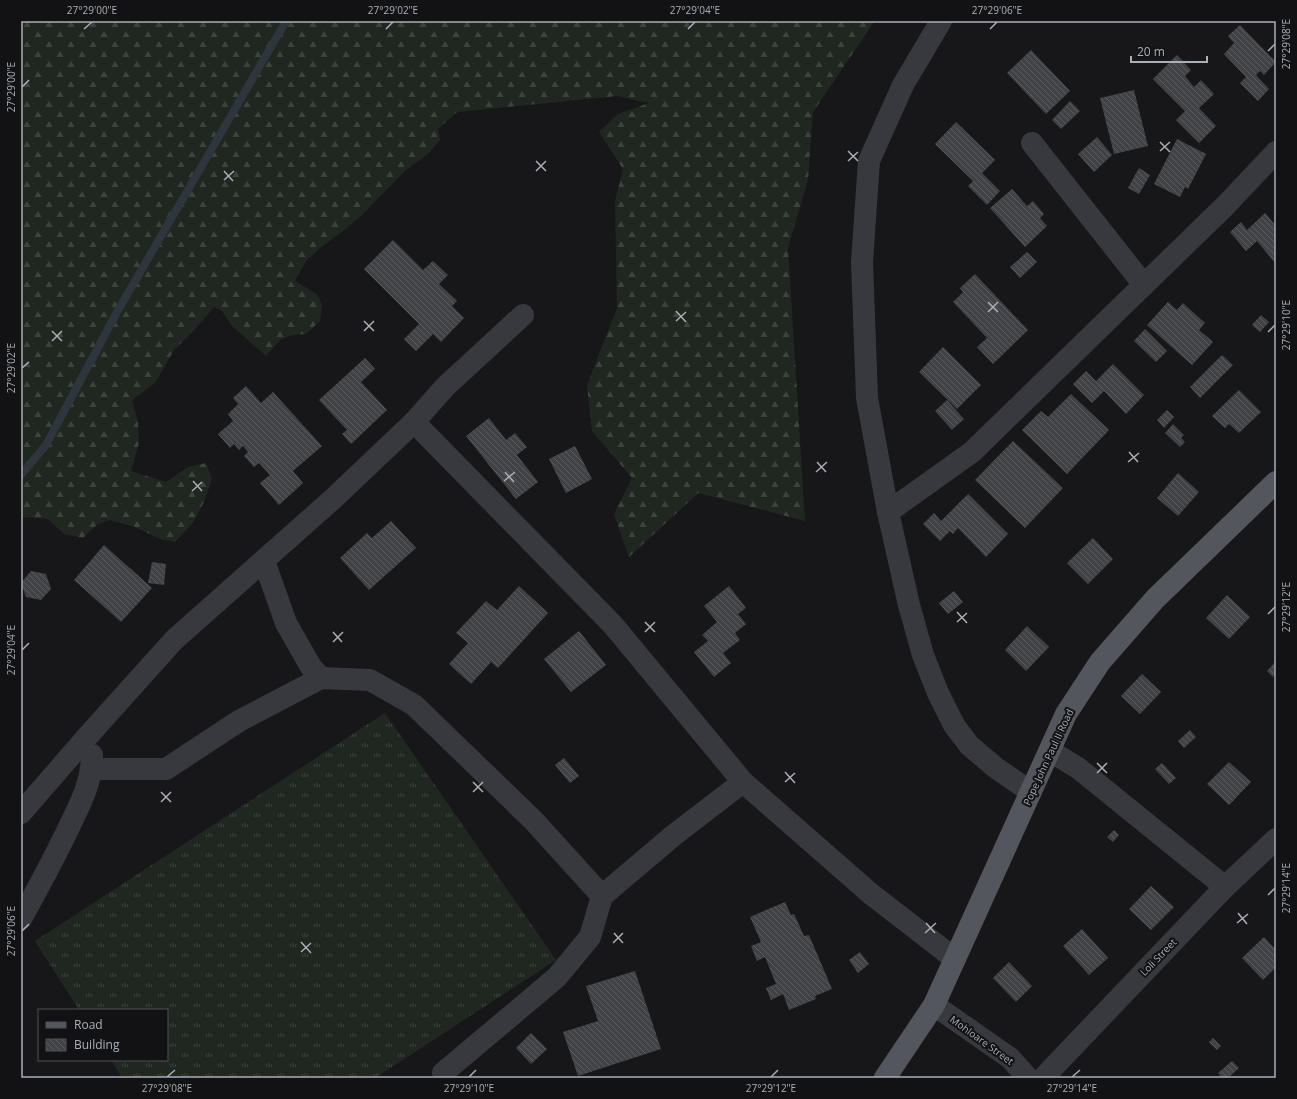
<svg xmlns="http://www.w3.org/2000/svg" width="1297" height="1099" viewBox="0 0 1297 1099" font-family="'Open Sans',sans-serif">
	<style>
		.grass { fill: url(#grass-tufts) }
		.forest { fill: url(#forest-firs) }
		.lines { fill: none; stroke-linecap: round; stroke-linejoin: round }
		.stream { stroke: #2d363d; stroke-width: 8 }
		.building { fill: url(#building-back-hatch) }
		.minor { stroke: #38393e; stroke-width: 22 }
		.major { stroke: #54565d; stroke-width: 22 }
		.ticks { fill: none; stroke: #aaafb8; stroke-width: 1.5 }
		.labels { text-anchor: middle; stroke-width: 4; stroke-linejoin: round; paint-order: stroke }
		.street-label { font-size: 10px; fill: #aaafb8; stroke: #121214 }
		.neatline { fill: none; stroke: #aaafb8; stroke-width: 1.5 }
		.ticks-label { font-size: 10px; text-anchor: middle; fill: #aaafb8 }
	</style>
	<defs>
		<pattern id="grass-tufts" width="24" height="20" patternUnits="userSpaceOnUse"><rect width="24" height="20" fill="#1f2720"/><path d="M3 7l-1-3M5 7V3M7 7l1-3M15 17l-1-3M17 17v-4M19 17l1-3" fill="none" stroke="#3d443e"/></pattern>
		<pattern id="forest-firs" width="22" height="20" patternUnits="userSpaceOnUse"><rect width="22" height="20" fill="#1f2720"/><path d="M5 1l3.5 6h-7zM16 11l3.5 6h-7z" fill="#3d443e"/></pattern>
		<pattern id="building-back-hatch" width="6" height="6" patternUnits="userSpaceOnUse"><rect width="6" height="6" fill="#414246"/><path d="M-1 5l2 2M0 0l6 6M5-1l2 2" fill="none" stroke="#5a5b5f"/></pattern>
	</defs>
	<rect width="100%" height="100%" fill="#171719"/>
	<!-- grass -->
	<path class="grass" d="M385 713 556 960 375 1078H122L111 1060H167V1010H79L35 941Z"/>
	<!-- forest -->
	<path class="forest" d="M21 21H877L874 22 813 112 808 180 788 248 805 521 698 493 629 557 614 514 632 478 592 431 587 385 617 308 615 201 623 169 599 132 618 114 649 103 617 96 457 112 438 129 440 140 428 154 406 170 364 213 347 228 320 248 306 261 295 281 318 295 322 305 320 321 306 334 292 335 280 340 266 356 232 326 222 311 214 307 197 327 174 350 155 383 132 400 138 422 139 443 131 471 166 482 188 467 206 463 212 479 204 502 192 524 175 542 160 539 135 527 110 520 98 524 83 538 64 534 48 519 21 517Z"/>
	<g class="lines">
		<!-- stream -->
		<path class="stream" d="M21 475 46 445 117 312 286 21"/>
	</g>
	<!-- building -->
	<g class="building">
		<path d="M1240 25 1276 62 1264 75 1260 71 1256 75 1269 89 1258 101 1240 83 1246 77 1224 54 1234 43 1228 36Z"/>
		<path d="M1031 50 1070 91 1046 114 1007 73Z"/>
		<path d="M1177 55 1191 70 1185 76 1194 87 1201 80 1214 94 1199 108 1216 126 1199 143 1176 120 1185 111 1153 79Z"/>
		<path d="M1134 90 1148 146 1114 154 1100 98Z"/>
		<path d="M1070 101 1080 111 1061 129 1052 120Z"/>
		<path d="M956 122 995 160 982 173 1000 191 987 205 968 186 973 181 935 144Z"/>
		<path d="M1097 137 1112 155 1094 172 1078 154Z"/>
		<path d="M1177 139 1206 154 1188 189 1185 187 1180 197 1154 184Z"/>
		<path d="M1139 168 1150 175 1139 194 1128 188Z"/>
		<path d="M1012 189 1027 206 1033 201 1044 214 1040 218 1047 226 1025 247 990 208Z"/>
		<path d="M1265 213 1276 226V264L1257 241 1246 251 1230 232 1241 222 1247 230Z"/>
		<path d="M393 240 423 270 433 261 448 275 439 284 457 301 452 306 464 318 441 342 433 334 416 351 404 339 419 324 364 269Z"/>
		<path d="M1027 252 1037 262 1020 278 1010 267Z"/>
		<path d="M975 274 1028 330 993 364 977 347 987 338 953 302 963 292 960 288Z"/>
		<path d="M1168 302 1177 310 1183 303 1205 323 1199 330 1213 342 1192 365 1147 325Z"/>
		<path d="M1261 315 1269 322 1260 332 1252 325Z"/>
		<path d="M1145 329 1167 351 1156 362 1134 341Z"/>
		<path d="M943 347 981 385 957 409 919 372Z"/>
		<path d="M1222 355 1233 365 1200 398 1190 387Z"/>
		<path d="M365 358 375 369 361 382 387 410 351 444 342 434 347 430 319 400Z"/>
		<path d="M1113 364 1144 395 1126 414 1104 391 1092 403 1073 384 1086 371 1096 381Z"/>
		<path d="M246 386 261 403 273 392 322 446 293 471 303 483 279 505 260 483 270 475 259 463 254 467 244 456 248 452 243 446 239 450 234 444 230 448 218 434 233 421 228 414 238 404 233 398Z"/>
		<path d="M1239 390 1261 412 1239 433 1229 424 1225 428 1212 416Z"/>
		<path d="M1071 394 1109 430 1067 474 1022 430 1041 411 1048 417Z"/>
		<path d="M947 400 964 419 952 430 935 411Z"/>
		<path d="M1167 410 1174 417 1164 428 1157 420Z"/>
		<path d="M489 418 506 440 515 433 527 447 517 455 538 482 516 499 466 436Z"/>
		<path d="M1173 424 1184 435 1181 438 1185 442 1180 447 1165 433Z"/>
		<path d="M1013 441 1063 488 1025 528 975 480Z"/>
		<path d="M575 446 592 479 566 493 549 459Z"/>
		<path d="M1178 473 1199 492 1178 516 1157 498Z"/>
		<path d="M968 494 1008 534 986 557 958 528 953 534 950 531 940 541 923 524 934 513 941 521Z"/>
		<path d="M391 521 416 548 369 590 340 558 367 533 372 538Z"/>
		<path d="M1093 538 1113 559 1088 584 1067 563Z"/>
		<path d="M104 545 152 588 121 622 74 580Z"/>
		<path d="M152 562 166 564 164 585 148 583Z"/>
		<path d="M31 571 46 574 51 589 41 600 26 597 21 583Z"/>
		<path d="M519 586 548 613 498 668 491 662 471 684 449 664 468 643 456 633 486 601 497 610Z"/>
		<path d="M729 586 746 608 738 614 746 624 735 633 740 640 723 653 731 663 714 677 694 652 708 641 702 635 717 622 704 606Z"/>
		<path d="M954 591 963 602 948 614 939 603Z"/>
		<path d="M1227 595 1250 617 1229 639 1206 618Z"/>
		<path d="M1027 626 1049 647 1026 671 1005 650Z"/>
		<path d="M579 631 606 665 571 692 544 659Z"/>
		<path d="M1276 661V673L1273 677 1267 671Z"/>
		<path d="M1142 674 1161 692 1140 714 1121 696Z"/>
		<path d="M1190 730 1196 737 1184 748 1178 741Z"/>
		<path d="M564 758 579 776 570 783 555 765Z"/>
		<path d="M1229 762 1251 782 1229 805 1207 784Z"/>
		<path d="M1162 763 1176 778 1169 784 1155 769Z"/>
		<path d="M1114 830 1119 835 1113 842 1107 837Z"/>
		<path d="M1151 886 1174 907 1151 930 1129 909Z"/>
		<path d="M785 902 791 915 794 914 804 936 809 935 832 989 815 996 816 999 789 1010 783 994 771 1000 766 988 776 984 765 957 757 961 751 946 761 942 750 917Z"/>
		<path d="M1082 929 1108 958 1089 975 1063 946Z"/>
		<path d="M1264 937 1276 950V967L1263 980 1242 958Z"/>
		<path d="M860 952 869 964 858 973 849 960Z"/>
		<path d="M1009 962 1032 986 1016 1002 993 978Z"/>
		<path d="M635 971 661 1049 578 1076 563 1032 598 1021 586 986Z"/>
		<path d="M531 1033 547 1049 531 1064 516 1048Z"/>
		<path d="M1213 1038 1221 1046 1217 1050 1209 1042Z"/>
		<path d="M1232 1061 1239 1068 1228 1078H1222L1218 1073Z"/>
	</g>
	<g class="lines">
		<!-- minor -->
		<g class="minor">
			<path d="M941 21 903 85 869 161 862 262 867 398 888 512 909 605 923 655 938 693 954 725 969 745 996 768 1031 792"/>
			<path d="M1032 143 1144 285"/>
			<path d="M414 422 613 625 743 782 871 894 955 959"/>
			<path d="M888 512 972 452 1225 206 1276 152"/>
			<path d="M264 561 286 623 311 667 321 678"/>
			<path d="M1050 751 1078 768 1225 887"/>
			<path d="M92 769H166L239 721 321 678 370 680 414 705 533 820 602 896 674 835 743 782"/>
			<path d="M21 813 86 738 174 640 334 498 414 422 445 387 523 315"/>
			<path d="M21 919C38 888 55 857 70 825 81 802 92 782 92 755"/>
			<path d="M934 1005 1010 1058 1028 1078"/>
			<path d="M443 1073 557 977 590 937 602 896"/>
			<path d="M1043 1078 1225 887 1276 839"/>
		</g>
		<!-- major -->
		<path class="major" d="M885 1078 934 1005 1066 714 1100 662 1155 599 1276 482"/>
	</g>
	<!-- ticks -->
	<path class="ticks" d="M84 29 92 22M386 29 393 22M688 29 695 22M990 29 997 22M1268 51 1275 44M22 87 29 80M1160 142 1170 152M848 151 858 161M1160 151 1170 142M536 161 546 171M848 161 858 152M224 171 233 181M536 171 546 161M224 180 234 171M988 302 998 312M676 311 686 322M988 312 998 302M364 321 374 331M676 321 686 312M52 331 62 341M364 331 374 321M1268 332 1275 325M52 341 62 331M22 368 29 362M1129 452 1138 462M817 462 826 472M1128 462 1139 453M505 472 514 482M816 472 827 462M193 481 202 491M504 481 515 472M192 491 202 482M957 612 967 623M1268 614 1275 607M645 622 655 632M957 622 967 613M333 632 342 642M645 632 655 622M333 642 343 632M22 650 29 643M1097 763 1107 773M785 772 795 783M1097 773 1107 763M473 782 483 792M785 782 795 773M161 792 171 802M473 792 483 782M161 802 171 792M1268 895 1275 888M1238 913 1247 924M926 923 935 933M1237 923 1248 914M22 931 29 924M614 933 623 943M925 933 936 923M301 942 311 953M613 943 623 933M301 952 311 943M167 1077 175 1070M469 1077 476 1070M771 1077 778 1070M1072 1077 1080 1070"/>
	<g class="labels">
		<!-- street labels -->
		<g class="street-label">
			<text transform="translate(1048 757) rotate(-65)" y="4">Pope John Paul II Road</text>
			<text transform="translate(1158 957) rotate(-46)" y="4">Loli Street</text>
			<text transform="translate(982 1040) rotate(36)" y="4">Mohloare Street</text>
		</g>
	</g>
	<!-- border -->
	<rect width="1297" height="1099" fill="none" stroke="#121214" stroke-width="44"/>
	<!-- legend -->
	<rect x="38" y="1009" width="130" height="52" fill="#121214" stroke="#4f5156"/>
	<rect x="46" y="1022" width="20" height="6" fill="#54565d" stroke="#4f5156"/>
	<text x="74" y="1029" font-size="12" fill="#aaafb8">Road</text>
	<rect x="46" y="1039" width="20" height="12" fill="url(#building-back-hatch)" stroke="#4f5156"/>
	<text x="74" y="1049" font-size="12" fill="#aaafb8">Building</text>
	<!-- scale -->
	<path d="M1131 56v6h76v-6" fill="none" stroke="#aaafb8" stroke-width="2"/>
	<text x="1137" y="56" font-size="12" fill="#aaafb8" stroke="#121214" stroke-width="3" paint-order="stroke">20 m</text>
	<rect x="22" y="22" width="1253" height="1055" class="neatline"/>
	<g class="ticks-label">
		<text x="92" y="14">27°29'00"E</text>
		<text x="393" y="14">27°29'02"E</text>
		<text x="695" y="14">27°29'04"E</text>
		<text x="997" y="14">27°29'06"E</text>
		<text transform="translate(1286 44) rotate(-90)" y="4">27°29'08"E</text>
		<text transform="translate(11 87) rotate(-90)" y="4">27°29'00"E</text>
		<text transform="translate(1286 325) rotate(-90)" y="4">27°29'10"E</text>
		<text transform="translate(11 368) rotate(-90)" y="4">27°29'02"E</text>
		<text transform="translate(1286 607) rotate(-90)" y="4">27°29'12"E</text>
		<text transform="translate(11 650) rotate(-90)" y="4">27°29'04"E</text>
		<text transform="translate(1286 888) rotate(-90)" y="4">27°29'14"E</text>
		<text transform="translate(11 931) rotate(-90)" y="4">27°29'06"E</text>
		<text x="167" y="1092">27°29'08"E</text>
		<text x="469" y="1092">27°29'10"E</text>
		<text x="771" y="1092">27°29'12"E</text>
		<text x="1072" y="1092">27°29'14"E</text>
	</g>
</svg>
